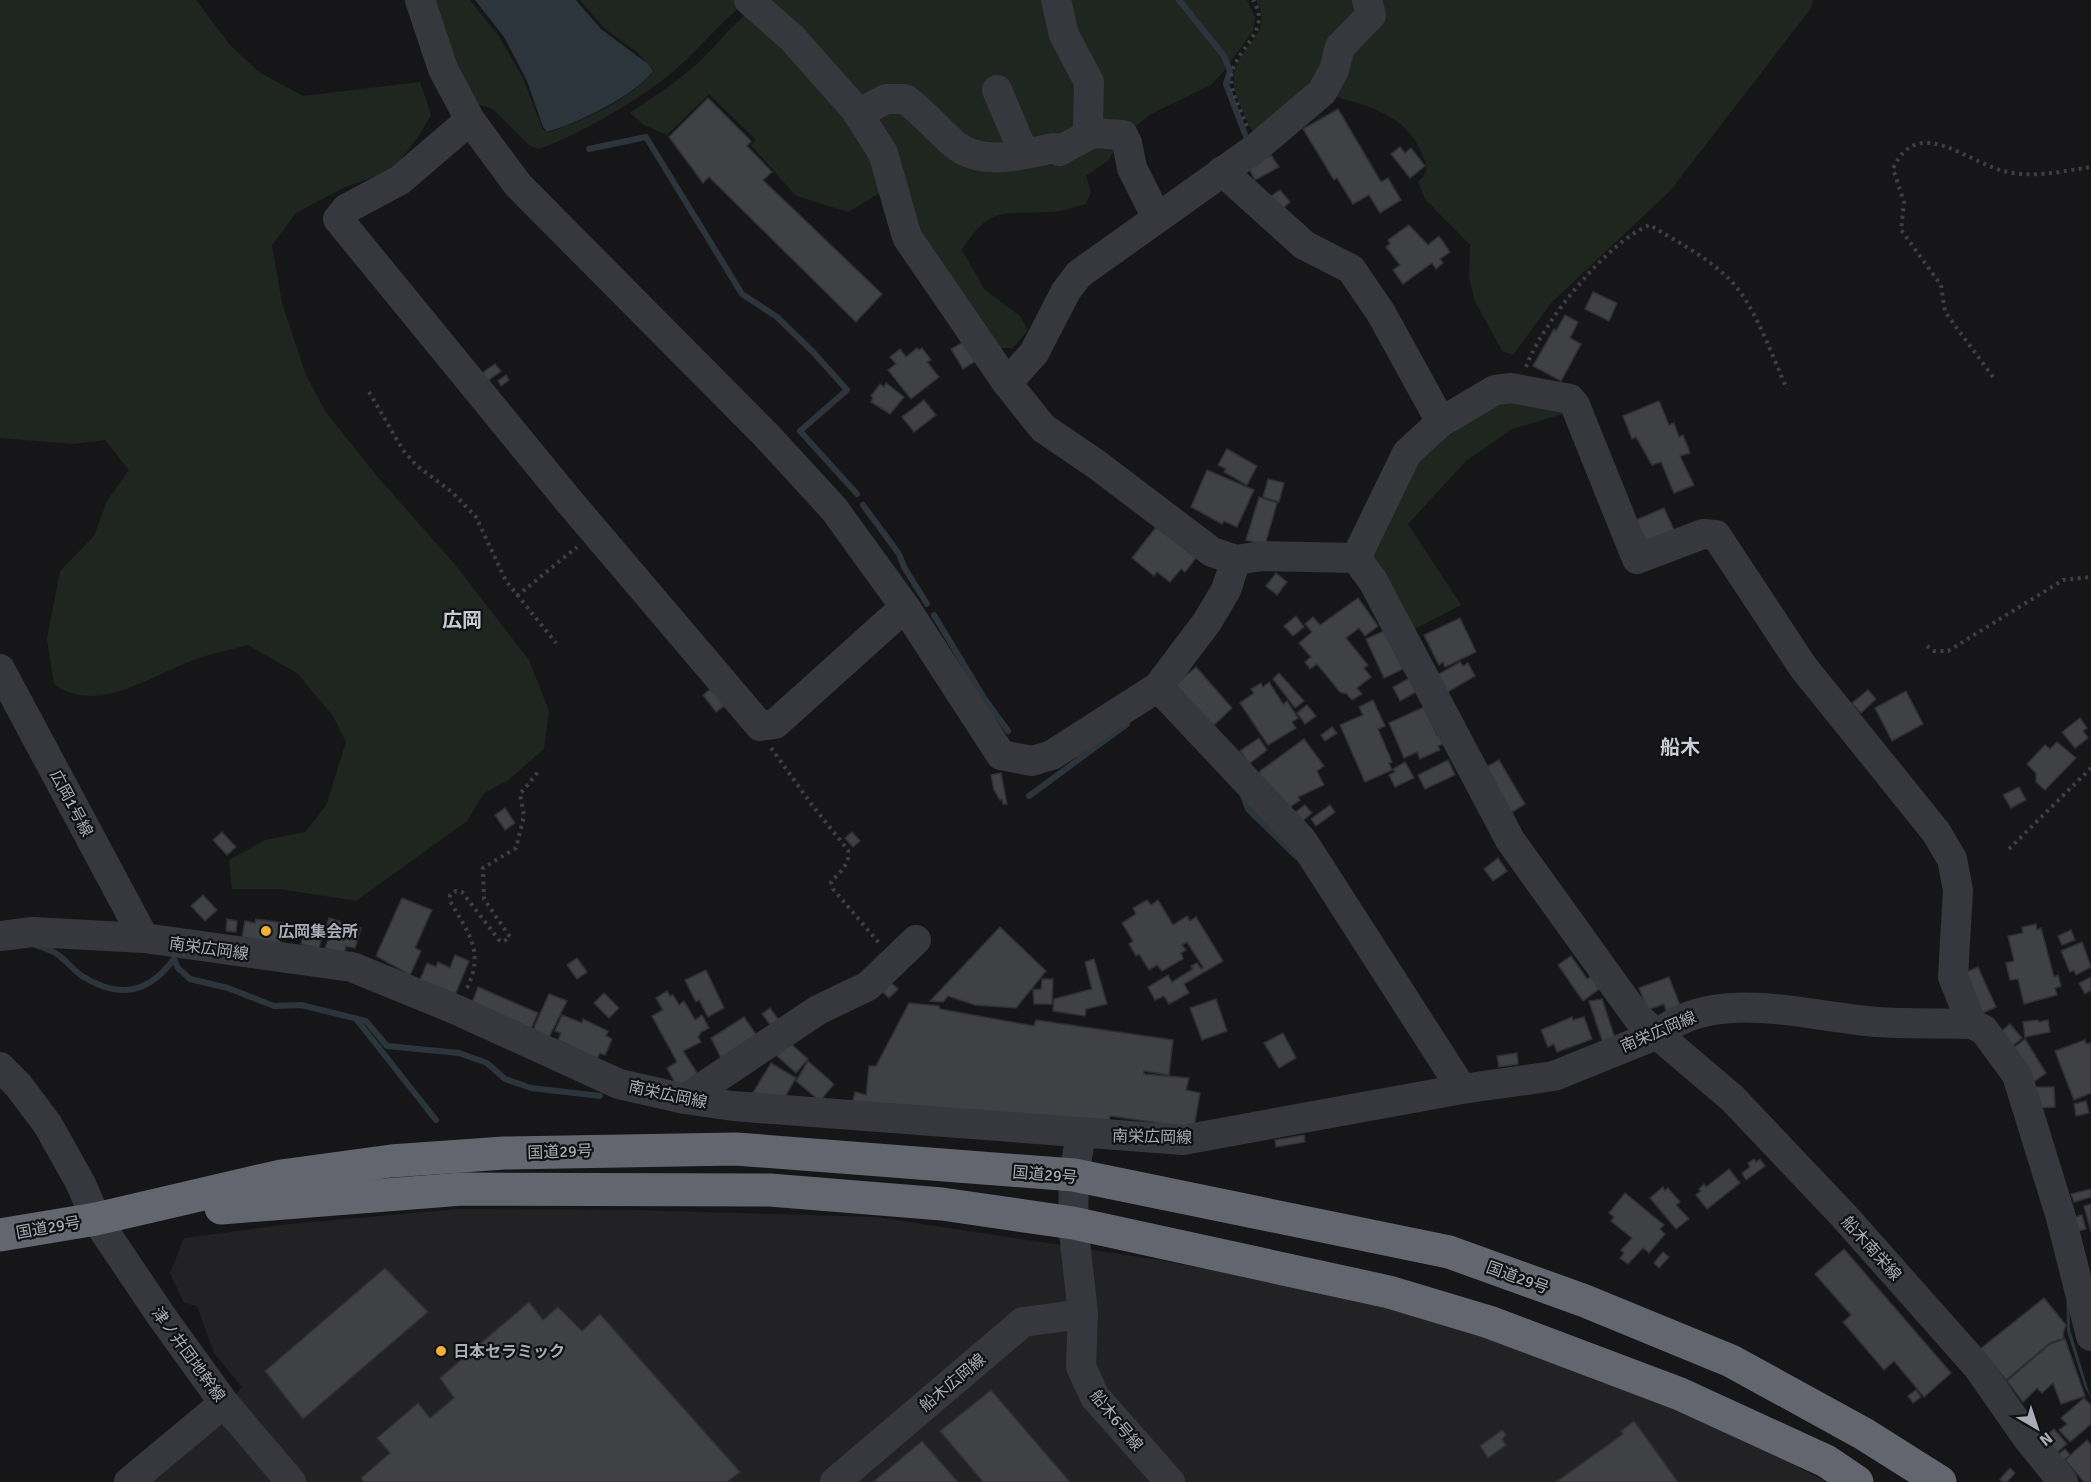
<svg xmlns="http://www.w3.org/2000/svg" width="2091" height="1482" viewBox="0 0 2091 1482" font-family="Signika,'Noto Sans JP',sans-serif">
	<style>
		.built { fill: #222225 }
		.green { fill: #1e261f }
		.water { fill: #2c353c }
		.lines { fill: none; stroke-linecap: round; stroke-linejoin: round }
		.stream { stroke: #2c353c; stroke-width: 6 }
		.building { fill: #404145; stroke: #303034; stroke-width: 1.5 }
		.path { stroke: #3d3f44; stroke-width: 4; stroke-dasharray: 3 4.5; stroke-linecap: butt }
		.minor { stroke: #37383d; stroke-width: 30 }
		.highway { stroke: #63666e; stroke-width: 33 }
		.poi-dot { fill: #f2b134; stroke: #111113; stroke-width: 2 }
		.labels { text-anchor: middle; stroke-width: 4.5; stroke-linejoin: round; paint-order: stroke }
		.street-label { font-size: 16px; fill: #a8adb8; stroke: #111113 }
		.poi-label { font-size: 16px; font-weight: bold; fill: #a8adb8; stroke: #111113; text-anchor: start }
		.quarter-label { font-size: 20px; font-weight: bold; fill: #c9ccd4; stroke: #111113 }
	</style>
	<rect width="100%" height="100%" fill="#161618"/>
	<!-- built -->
	<path class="built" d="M459 1209 633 1210 876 1217 1159 1260 1341 1295 1568 1361 1703 1418 1827 1482H144L212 1425 242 1387 214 1353 197 1306 184 1303 170 1273 184 1238 289 1224Z"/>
	<!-- green -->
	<g class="green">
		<path d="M0 0H196L230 45 259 72 303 96 420 82 431 115 418 137 392 171 345 187 296 213 272 245 282 303 306 375 325 411 377 476 457 567 529 660 549 711 544 749 507 781 484 793 467 821 356 901 279 889H232L229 860 265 840 305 832 326 806 346 742 333 716 297 673 248 645C230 650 211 653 194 660 151 675 97 716 54 684L47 639 60 571 94 536 107 501 129 470 105 440 74 444 0 438Z"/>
		<path d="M427 0H470L500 38 523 78 542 128 547 133C583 121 629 100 654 71L637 52 604 28 580 0H742L745 3C716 26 694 56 664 79 635 102 574 137 539 149L530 146 493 109 467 101Z"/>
		<path d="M761 0H1053L1086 132 1021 151 983 154 933 118 861 109Z"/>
		<path d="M1060 0H1247L1255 17 1253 31 1223 72 1211 85 1151 114 1126 134 1096 130Z"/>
		<path d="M1256 0H1363L1331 69 1257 141C1249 122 1229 92 1235 71 1241 45 1275 32 1256 0Z"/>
		<path d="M1371 0H1813L1812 7 1670 191 1552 302 1513 355 1502 351 1475 301 1469 278 1470 245 1425 199 1418 182C1429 172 1428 167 1422 154 1405 111 1362 105 1323 93Z"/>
		<path d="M752 10 852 117 885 190 848 212 796 196 751 145 756 140 709 94 667 135 644 125 630 113C653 97 677 82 698 63 717 45 731 25 752 10Z"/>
		<path d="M890 101 959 151 1120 138 1109 160 1086 176 1091 192 1086 204C1074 207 1061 212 1049 212 1002 214 989 206 962 250L985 290 1020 316 1028 330 1013 348H997L926 255 864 114Z"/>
		<path d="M1503 393 1569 412 1512 429 1466 461 1408 524 1461 605 1409 632 1372 559 1414 459Z"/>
	</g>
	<!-- water -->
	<g class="water">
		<path d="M475 0H576L601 29 648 64 653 71C634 96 578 123 547 132L543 127 527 81 504 37Z"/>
		<path d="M1977 1037 1996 1058 2008 1081 2055 1223 2069 1281 2070 1329 2091 1399 2084 1385 2067 1331 2066 1279 2052 1225 2005 1083 1993 1060 1975 1039Z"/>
	</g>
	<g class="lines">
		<!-- stream -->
		<g class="stream">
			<path d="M1179 0 1224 56 1230 71 1226 84 1248 142"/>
			<path d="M589 149 646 137 742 294 777 317 813 352 847 390 800 431 857 494"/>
			<path d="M863 505 899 554 904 567 927 604"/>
			<path d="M934 615 984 698 1008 731"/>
			<path d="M1029 796 1127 724"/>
			<path d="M1243 796 1248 809 1297 857"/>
			<path d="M36 945C43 948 51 950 57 954 66 960 73 970 82 976 119 999 148 994 174 959L178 968 190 979 228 988 274 1006 301 1005 366 1021 387 1046 459 1053 487 1063 505 1079 531 1088 600 1096"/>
			<path d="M357 1020 436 1120"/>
		</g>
	</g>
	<!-- building -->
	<g class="building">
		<path d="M708 98 751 141 747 146 772 172 763 180 882 294 856 322 709 177 703 183 669 137Z"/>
		<path d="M1338 109 1381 182 1388 178 1401 200 1380 213 1369 195 1353 204 1337 178 1334 180 1303 129Z"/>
		<path d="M1400 147 1405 153 1411 148 1425 166 1410 178 1391 154Z"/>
		<path d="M1271 155 1279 167 1255 180 1248 167Z"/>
		<path d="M1280 190 1290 202 1281 210 1270 197Z"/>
		<path d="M1409 225 1428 245 1439 236 1450 252 1440 259 1443 263 1436 269 1432 263 1403 284 1393 270 1400 265 1386 247 1390 244 1388 240Z"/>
		<path d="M1593 292 1617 303 1609 321 1585 309Z"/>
		<path d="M1565 315 1578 322 1570 338 1581 344 1561 381 1533 366 1554 329 1556 331Z"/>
		<path d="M967 340 979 359 963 369 951 349Z"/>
		<path d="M917 348 919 350 922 348 931 360 927 362 939 377 911 399 888 370 896 364 890 357 900 349 906 357Z"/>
		<path d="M495 364 501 371 486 382 481 374Z"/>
		<path d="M506 375 509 380 501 386 498 381Z"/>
		<path d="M886 383 904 397 890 414 871 402 873 398 871 396 880 384 884 387Z"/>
		<path d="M924 400 936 415 914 432 902 417Z"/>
		<path d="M1659 401 1669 425 1674 423 1679 437 1683 435 1690 453 1680 456 1694 485 1674 493 1661 462 1652 465 1636 437 1632 439 1623 416Z"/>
		<path d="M1227 449 1257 466 1247 485 1224 472 1226 469 1218 465Z"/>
		<path d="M1207 470 1254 490 1237 527 1224 521 1222 524 1191 507Z"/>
		<path d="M1268 479 1284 483 1279 502 1263 497Z"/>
		<path d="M1259 497 1277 503 1265 545 1246 540Z"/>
		<path d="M1664 508 1674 530 1646 542 1636 520Z"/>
		<path d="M1157 526 1196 558 1185 572 1181 569 1170 582 1157 572 1154 576 1132 558Z"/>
		<path d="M1276 573 1287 582 1277 595 1266 586Z"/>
		<path d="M1358 598 1378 626 1365 636 1359 628 1346 638 1368 665 1364 668 1371 677 1357 688 1362 694 1352 700 1347 694 1340 692 1317 664 1310 669 1305 662 1311 657 1299 643 1312 632 1305 624 1313 617 1320 625Z"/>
		<path d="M1296 616 1304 627 1293 636 1284 626Z"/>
		<path d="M1460 618 1476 652 1445 667 1443 662 1439 665 1424 635Z"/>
		<path d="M1386 630 1403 669 1384 678 1366 639Z"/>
		<path d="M1460 662 1463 666 1468 663 1475 676 1446 693 1437 675Z"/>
		<path d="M1196 667 1232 708 1212 727 1175 685Z"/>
		<path d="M1279 673 1304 701 1295 708 1273 679Z"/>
		<path d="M1410 678 1416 692 1400 701 1393 687Z"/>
		<path d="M1269 682 1283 704 1287 701 1298 718 1292 722 1296 728 1268 745 1240 703 1254 693 1251 689 1261 683 1263 687Z"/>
		<path d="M714 686 728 703 716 712 703 695Z"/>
		<path d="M1868 690 1876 699 1861 713 1852 703Z"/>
		<path d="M1906 691 1923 724 1892 741 1875 708Z"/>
		<path d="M1373 700 1385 726 1378 729 1392 762 1389 763 1392 770 1365 782 1340 725 1363 715 1359 707Z"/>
		<path d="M1307 705 1316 716 1305 724 1297 713Z"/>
		<path d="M1424 707 1437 735 1439 733 1444 743 1438 746 1440 750 1420 759 1417 752 1404 758 1389 723Z"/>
		<path d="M2080 718 2087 728 2083 731 2088 738 2075 748 2062 732Z"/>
		<path d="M1332 727 1337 733 1325 741 1321 735Z"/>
		<path d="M1259 738 1267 750 1249 764 1240 751Z"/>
		<path d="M1304 739 1324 766 1317 771 1324 785 1298 797 1300 800 1290 807 1259 777 1260 771Z"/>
		<path d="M2057 742 2076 758 2045 790 2036 782V773L2027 764 2045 745 2050 749Z"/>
		<path d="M1448 760 1455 775 1425 789 1418 775Z"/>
		<path d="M1499 760 1525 804 1509 814 1483 769Z"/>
		<path d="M1405 762 1414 778 1395 787 1389 775 1395 772 1393 769Z"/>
		<path d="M1001 773 1007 804H1003L1002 799 1000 800 994 790 991 775Z"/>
		<path d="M2019 787 2026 800 2011 808 2003 795Z"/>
		<path d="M1305 805 1312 813 1300 823 1293 814Z"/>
		<path d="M1330 805 1335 812 1316 826 1311 819Z"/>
		<path d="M505 808 515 823 505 830 495 815Z"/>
		<path d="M222 832 236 847 227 855 213 840Z"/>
		<path d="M852 832 860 841 853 847 845 838Z"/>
		<path d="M1498 858 1507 871 1493 881 1484 869Z"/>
		<path d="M203 895 217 910 205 921 191 906Z"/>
		<path d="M402 898 432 910 415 948 421 951 410 975 376 956Z"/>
		<path d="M1147 900 1151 905 1158 900 1173 925 1187 916 1190 921 1196 917 1223 961 1184 984 1189 993 1169 1004 1164 996 1155 1000 1148 987 1168 975 1172 982 1193 969 1191 966 1197 963 1201 969 1203 967 1187 942 1182 945 1186 950 1181 953 1183 959 1162 971 1157 965 1149 970 1139 954 1136 956 1129 944 1133 941 1122 923 1136 914 1133 908Z"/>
		<path d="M329 918 361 928 355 948 346 946 344 954 325 948 328 940 323 938Z"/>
		<path d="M227 919 237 921 236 932 226 931Z"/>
		<path d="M256 919 283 923 280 944 242 937 245 921 255 923Z"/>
		<path d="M2036 924 2037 930 2041 928 2054 977 2058 975 2061 986 2055 988 2057 995 2024 1004 2018 979 2010 980 2006 963 2014 961 2008 936 2023 933 2022 927Z"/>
		<path d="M1000 927 1046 971 1016 1008 975 1005 948 996 943 1002 930 1001Z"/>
		<path d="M305 928 323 933 319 949 301 944Z"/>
		<path d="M2071 930 2075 940 2062 945 2058 936Z"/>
		<path d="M2082 942 2091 967 2076 975 2074 970 2070 972 2061 951Z"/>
		<path d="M455 955 469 961 455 995 420 980 427 963 436 967 438 962 450 968Z"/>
		<path d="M1571 956 1587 979 1591 976 1599 989 1583 1001 1558 965Z"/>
		<path d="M577 958 587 972 577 979 567 965Z"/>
		<path d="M1094 959 1107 1004 1086 1009 1085 1016 1053 1011 1054 999 1092 989 1085 962Z"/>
		<path d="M1978 967 1996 1007 1980 1014 1962 974Z"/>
		<path d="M706 970 724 1008 708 1017 699 1000 696 1002 685 980Z"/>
		<path d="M1669 977 1681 1008 1667 1014 1664 1004 1647 1010 1639 988Z"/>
		<path d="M2091 977V990L2085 994 2079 983Z"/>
		<path d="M887 979 898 989 889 998 878 988Z"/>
		<path d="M1042 979H1053L1052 1004H1034L1033 990 1041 989Z"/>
		<path d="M478 987 538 1013 530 1031 471 1005Z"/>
		<path d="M667 991 670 996 673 995 679 1005 684 1001 695 1020 702 1015 709 1028 701 1032 698 1037 701 1042 683 1051 699 1076 678 1088 667 1068 677 1062 652 1016 663 1010 656 998Z"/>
		<path d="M604 993 619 1008 609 1018 594 1003Z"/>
		<path d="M549 994 567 1001 548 1039 532 1032Z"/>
		<path d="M1216 999 1227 1031 1202 1040 1190 1008Z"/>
		<path d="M1602 999 1615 1038 1603 1043 1589 1001Z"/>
		<path d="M909 1003 939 1006 940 1009 1034 1026 1036 1020 1173 1040 1169 1075 1144 1071V1074L1189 1078 1186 1090 1200 1093 1194 1128 1110 1116 1109 1120 852 1105 855 1092 866 1095 869 1066H876Z"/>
		<path d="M770 1008 781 1023 773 1029 762 1014Z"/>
		<path d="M562 1015 582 1023 583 1019 608 1031 606 1036 612 1039 605 1055 600 1053 597 1059 558 1040 561 1033 555 1031Z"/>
		<path d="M744 1017 759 1039 723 1062 711 1038Z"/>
		<path d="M1572 1017 1573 1020 1584 1017 1592 1039 1557 1052 1554 1044 1548 1047 1541 1030Z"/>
		<path d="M2038 1020 2039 1022 2048 1020 2050 1032 2025 1037 2023 1022Z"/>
		<path d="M2010 1024 2022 1038 2010 1048 1998 1034Z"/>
		<path d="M1283 1033 1296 1058 1279 1068 1264 1043Z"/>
		<path d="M2025 1039 2046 1073 2032 1083 2013 1048Z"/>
		<path d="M2085 1040 2086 1044 2091 1043V1093L2074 1100 2055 1051Z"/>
		<path d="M789 1042 808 1059 796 1073 777 1056Z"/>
		<path d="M1517 1053 1518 1064 1499 1067 1497 1056Z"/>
		<path d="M808 1061 834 1084 820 1101 796 1081Z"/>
		<path d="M771 1063 796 1078 782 1102 751 1096Z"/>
		<path d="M2035 1087H2054L2055 1107 2036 1108Z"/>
		<path d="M2086 1101 2089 1113 2076 1116 2074 1104Z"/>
		<path d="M1304 1135 1305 1142 1276 1147 1275 1140Z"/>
		<path d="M1754 1159 1756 1162 1760 1159 1765 1166 1746 1180 1742 1173 1750 1167 1748 1163Z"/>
		<path d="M1729 1169 1740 1183 1707 1209 1696 1195 1701 1191 1699 1189 1704 1184 1706 1187Z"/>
		<path d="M1663 1187 1665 1191 1668 1188 1680 1202 1676 1205 1689 1219 1676 1229 1650 1198Z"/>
		<path d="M2091 1189V1197L2074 1202 2071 1194Z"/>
		<path d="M1625 1193 1664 1225 1660 1229 1665 1234 1649 1253 1643 1248 1628 1264 1620 1258 1624 1253 1621 1250 1632 1238 1611 1221 1614 1217 1609 1213Z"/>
		<path d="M2091 1204V1231L2084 1206Z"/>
		<path d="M2082 1215 2086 1229 2078 1231 2074 1217Z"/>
		<path d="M1844 1249 1951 1373 1924 1397 1894 1361 1884 1370 1843 1322 1851 1315 1815 1274Z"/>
		<path d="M1663 1252 1669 1257 1659 1268 1654 1263Z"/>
		<path d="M385 1268 428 1312 303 1419 265 1371Z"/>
		<path d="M2044 1298 2066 1325 2063 1333 2064 1338 2050 1343 2006 1380 1980 1349Z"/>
		<path d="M529 1302 543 1320 558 1307 582 1331 600 1314 740 1472 727 1482H364L361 1478 390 1453 377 1438 418 1403 430 1418 454 1398 440 1378Z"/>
		<path d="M2065 1339 2085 1396 2061 1404 2053 1383 2042 1393 2037 1388 2023 1402 2007 1381 2050 1344Z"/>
		<path d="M991 1390 1070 1482H983L940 1431Z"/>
		<path d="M1916 1390 1921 1397 1913 1403 1908 1396Z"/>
		<path d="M2084 1398 2091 1405V1424L2070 1442 2059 1430 2067 1424 2061 1418Z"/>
		<path d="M1634 1421 1678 1482H1556L1623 1434 1621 1431Z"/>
		<path d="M2054 1429 2067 1444 2055 1454 2042 1439Z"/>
		<path d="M1502 1430 1506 1435 1502 1439 1506 1445 1488 1458 1480 1446Z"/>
		<path d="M2087 1440 2091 1445V1482H2084L2065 1460Z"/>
		<path d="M922 1441 958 1482H873Z"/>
		<path d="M2065 1449 2070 1455 2062 1462 2056 1456Z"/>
		<path d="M2010 1468 2015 1473 2007 1482H2002L2000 1479Z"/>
	</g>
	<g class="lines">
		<!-- path -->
		<g class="path">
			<path d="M1247 126C1241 110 1228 89 1232 72 1239 46 1272 30 1253 0"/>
			<path d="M1526 367C1541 325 1607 241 1650 225 1675 241 1704 255 1726 276 1754 301 1771 354 1787 389"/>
			<path d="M1993 377 1945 312 1941 285 1901 230 1904 202 1893 169C1918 112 1969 165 2008 172 2036 178 2063 171 2091 167"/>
			<path d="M369 392 403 450 417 466 452 492 476 517 506 581 556 643"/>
			<path d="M517 596 577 547"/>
			<path d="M1927 646 1934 651H1948L2063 580 2091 577"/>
			<path d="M771 748 812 805 848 850C851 863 840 872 831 882L833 889 879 943"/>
			<path d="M2009 849 2091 768"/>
			<path d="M467 988C485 951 468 933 450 901V895L456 891 462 892 499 940 503 942 510 937 484 899 483 868 516 848 524 816 520 794 539 771"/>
		</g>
		<!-- minor -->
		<g class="minor">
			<path d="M420 0 443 69 470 120 518 185 766 435 834 509 905 607 1001 755 1032 761 1052 755 1158 687 1207 622 1226 590 1236 560"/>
			<path d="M749 0 792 38 855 109 883 153 907 237 1007 383 1043 428 1096 464 1212 552 1236 560 1262 556 1356 558"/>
			<path d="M1056 0 1064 35 1089 82 1088 128 1092 133 1123 135 1127 143 1132 168 1157 218"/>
			<path d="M997 90 1024 154"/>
			<path d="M858 114 886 99H905C923 112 937 129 954 144 982 167 1022 155 1054 148L1059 151 1092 133"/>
			<path d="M470 120 400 180 346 209 338 219 568 500 760 726 775 724 905 607"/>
			<path d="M1222 171 1304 245 1351 269 1381 313 1441 422"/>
			<path d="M1007 383 1034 353 1066 291 1079 274 1256 148 1322 92 1334 70 1340 47 1371 15 1367 0"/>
			<path d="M1356 558 1373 581 1510 840 1638 1018 1732 1098 1844 1216 1977 1366 2026 1436 2063 1482"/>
			<path d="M1356 558 1407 453 1441 422 1495 390 1511 388 1570 399 1575 405 1637 559 1703 534 1716 535 1803 667 1936 832 1952 859 1958 890 1953 977 1972 1024"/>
			<path d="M0 669 144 938"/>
			<path d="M1158 687 1302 840 1462 1089"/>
			<path d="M0 936 32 932 144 938 352 967 457 1010 619 1084 685 1099 733 1106 1183 1140 1462 1089 1554 1076 1658 1034C1715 986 1809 1017 1876 1022 1908 1024 1940 1023 1972 1024L1984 1030 2017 1075 2060 1214 2091 1336"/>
			<path d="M0 1067 18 1085 48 1125 81 1184 96 1219 162 1317 224 1403 291 1482"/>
			<path d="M685 1099 818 1010 868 986 916 940"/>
			<path d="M1081 1134 1074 1175 1073 1223 1083 1314 1081 1367 1095 1397 1170 1482"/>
			<path d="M129 1482 224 1403"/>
			<path d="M835 1482 1023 1322 1083 1314"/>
		</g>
		<!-- highway -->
		<g class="highway">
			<path d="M221 1208 462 1189 770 1190 942 1204 1073 1223 1389 1292 1489 1322 1680 1394 1826 1461 1857 1482"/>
			<path d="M0 1235 96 1219 281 1176 391 1161 504 1153 736 1149 1074 1175 1449 1252 1585 1301 1731 1361 1864 1434 1940 1482"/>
		</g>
	</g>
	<!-- markers -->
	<g class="poi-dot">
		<circle cx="266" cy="931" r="6"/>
		<circle cx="441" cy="1351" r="6"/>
	</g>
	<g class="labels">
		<!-- street labels -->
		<g class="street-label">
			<text transform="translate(72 803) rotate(62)" y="6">広岡1号線</text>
			<text transform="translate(209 948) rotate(8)" y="6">南栄広岡線</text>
			<text transform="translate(1658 1031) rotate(-23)" y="6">南栄広岡線</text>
			<text transform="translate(668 1094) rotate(12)" y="6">南栄広岡線</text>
			<text transform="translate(1152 1136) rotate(1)" y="6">南栄広岡線</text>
			<text transform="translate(560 1151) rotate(-2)" y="6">国道29号</text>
			<text transform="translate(1045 1174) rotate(5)" y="6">国道29号</text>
			<text transform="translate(48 1227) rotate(-10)" y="6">国道29号</text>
			<text transform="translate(1872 1248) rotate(48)" y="6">船木南栄線</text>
			<text transform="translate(1518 1277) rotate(20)" y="6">国道29号</text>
			<text transform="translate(189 1354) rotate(54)" y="6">津ノ井団地幹線</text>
			<text transform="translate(952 1382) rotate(-40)" y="6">船木広岡線</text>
			<text transform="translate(1117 1420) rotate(51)" y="6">船木6号線</text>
		</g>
		<!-- poi labels -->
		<g class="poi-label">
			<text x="278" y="937">広岡集会所</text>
			<text x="453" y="1357">日本セラミック</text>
		</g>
		<!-- quarter labels -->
		<g class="quarter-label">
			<text x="462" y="627">広岡</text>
			<text x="1680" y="754">船木</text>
		</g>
	</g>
	<!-- north arrow -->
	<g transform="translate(2037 1428) rotate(141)" stroke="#111113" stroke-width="4.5" paint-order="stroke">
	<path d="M0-4.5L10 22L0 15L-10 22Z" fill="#a8adb8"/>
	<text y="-9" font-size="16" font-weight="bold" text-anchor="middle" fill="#a8adb8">N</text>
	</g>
</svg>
